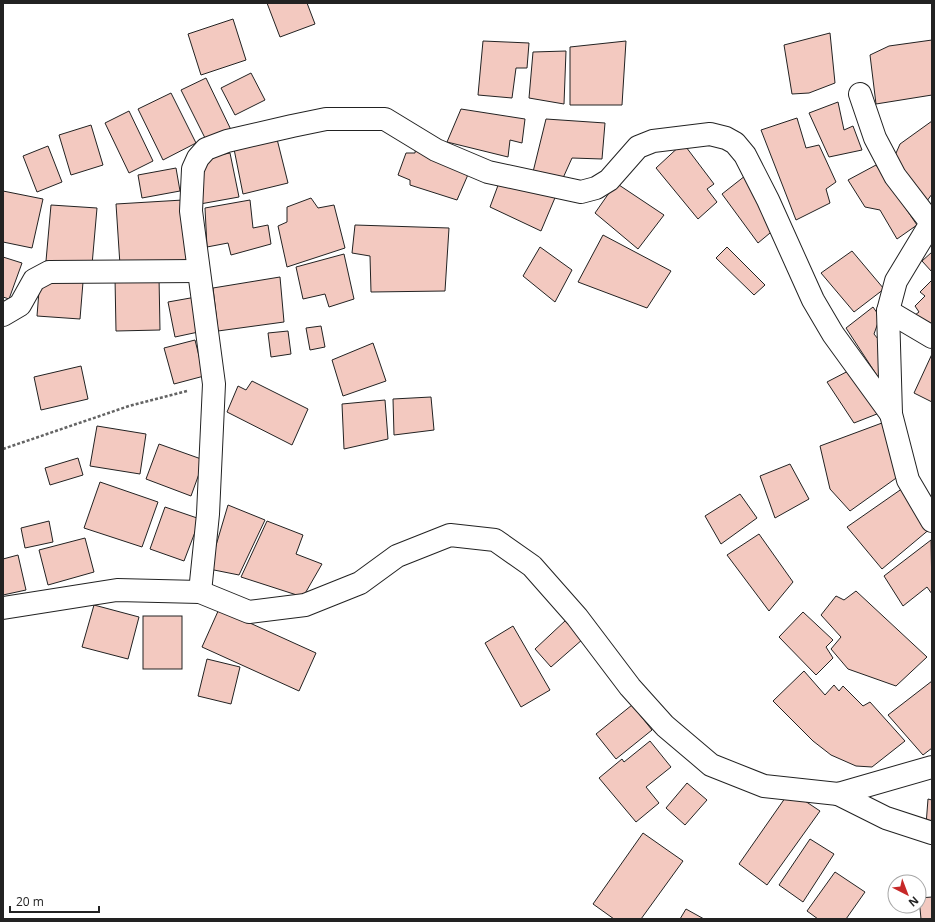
<svg xmlns="http://www.w3.org/2000/svg" width="935" height="922" viewBox="0 0 935 922" font-family="'Open Sans',sans-serif">
	<style>
		.building { fill: #f3c9c0; stroke: #222 }
		.lines { fill: none; stroke-linecap: round; stroke-linejoin: round }
		.street-casing { stroke: #222; stroke-width: 24 }
		.path { stroke: #646464; stroke-width: 2.5; stroke-dasharray: 3 2; stroke-linecap: butt }
		.street { stroke: #fff; stroke-width: 22 }
	</style>
	<rect width="100%" height="100%" fill="#fff"/>
	<!-- building -->
	<g class="building">
		<path d="M267 3H307L315 24 280 37Z"/>
		<path d="M233 19 246 60 201 75 188 34Z"/>
		<path d="M830 33 835 83 809 93 792 94 784 45Z"/>
		<path d="M932 40V95L876 104 870 55 889 46Z"/>
		<path d="M483 41 529 43 527 68H516L512 98 478 95Z"/>
		<path d="M626 41 622 105H570V47Z"/>
		<path d="M566 51 564 104 529 98 533 52Z"/>
		<path d="M251 73 265 100 235 115 221 88Z"/>
		<path d="M206 78 233 134 209 146 181 90Z"/>
		<path d="M171 93 196 143 163 160 138 109Z"/>
		<path d="M838 102 844 130 853 126 862 150 829 157 809 113Z"/>
		<path d="M461 109 525 119 522 143 510 140 508 157 447 142Z"/>
		<path d="M129 111 153 161 129 173 105 123Z"/>
		<path d="M797 118 806 148 819 145 836 182 826 189 830 203 796 220 761 130Z"/>
		<path d="M546 119 605 123 602 159 572 158 563 178 533 172Z"/>
		<path d="M932 121V194L924 205 893 160 900 144Z"/>
		<path d="M91 125 103 165 71 175 59 135Z"/>
		<path d="M277 139 288 183 243 194 234 149Z"/>
		<path d="M683 143 714 184 707 189 717 202 698 219 656 168Z"/>
		<path d="M48 146 62 182 37 192 23 156Z"/>
		<path d="M416 146 470 170 457 200 410 185V180L398 175 406 153H415Z"/>
		<path d="M230 153 239 197 200 204 199 174 211 159 219 155Z"/>
		<path d="M876 165 917 225 897 239 880 210 865 207 848 180Z"/>
		<path d="M176 168 180 191 142 198 138 175Z"/>
		<path d="M750 172 776 228 758 243 722 194Z"/>
		<path d="M500 180 557 193 541 231 490 207Z"/>
		<path d="M616 183 664 215 638 249 595 213Z"/>
		<path d="M3 191 43 199 32 248 3 242Z"/>
		<path d="M311 198 318 208 334 205 345 248 287 267 278 226 287 222V207Z"/>
		<path d="M183 200 187 260 120 265 116 204Z"/>
		<path d="M250 200 253 228 268 225 271 244 231 255 228 243 207 247 205 208Z"/>
		<path d="M51 205 97 208 92 265 46 261Z"/>
		<path d="M355 225 449 228 445 291 371 292 370 256 352 253Z"/>
		<path d="M603 235 671 271 647 308 578 282Z"/>
		<path d="M540 247 572 270 555 302 523 276Z"/>
		<path d="M727 247 765 285 754 295 716 258Z"/>
		<path d="M852 251 884 289 854 312 821 273Z"/>
		<path d="M932 252V272L922 261Z"/>
		<path d="M344 254 354 299 329 307 325 294 303 299 296 267Z"/>
		<path d="M3 257 22 263 9 299 3 297Z"/>
		<path d="M159 277 160 330 116 331 115 278Z"/>
		<path d="M280 277 284 322 218 331 213 288Z"/>
		<path d="M40 278 83 282 80 319 37 316Z"/>
		<path d="M932 280V331L911 318 919 312 915 306 925 296 920 292Z"/>
		<path d="M196 297 203 331 175 337 168 302Z"/>
		<path d="M873 307 880 317 874 334 882 344 880 380 846 328Z"/>
		<path d="M321 326 325 347 310 350 306 328Z"/>
		<path d="M288 331 291 354 271 357 268 333Z"/>
		<path d="M195 340 204 376 174 384 164 348Z"/>
		<path d="M373 343 386 381 343 396 332 360Z"/>
		<path d="M932 354V402L914 393Z"/>
		<path d="M81 366 88 399 41 410 34 377Z"/>
		<path d="M854 368 882 412 854 423 827 382Z"/>
		<path d="M252 381 308 409 292 445 227 412 238 386 246 390Z"/>
		<path d="M431 397 434 430 394 435 393 399Z"/>
		<path d="M385 400 388 439 344 449 342 404Z"/>
		<path d="M882 423 899 476 850 511 830 489 820 446Z"/>
		<path d="M97 426 146 434 140 474 90 466Z"/>
		<path d="M159 444 204 460 191 496 146 479Z"/>
		<path d="M78 458 83 475 50 485 45 468Z"/>
		<path d="M790 464 809 499 775 518 760 476Z"/>
		<path d="M100 482 158 502 142 547 84 528Z"/>
		<path d="M903 488 931 528 882 569 847 527Z"/>
		<path d="M740 494 757 518 721 544 705 516Z"/>
		<path d="M228 505 265 520 239 575 209 569Z"/>
		<path d="M165 507 200 519 184 561 150 549Z"/>
		<path d="M49 521 53 542 25 548 21 528Z"/>
		<path d="M267 521 303 535 296 554 322 564 303 597 241 577Z"/>
		<path d="M759 534 793 582 769 611 727 555Z"/>
		<path d="M85 538 94 572 48 585 39 550Z"/>
		<path d="M931 540 932 594 927 587 903 606 884 576Z"/>
		<path d="M18 555 26 590 3 595V559Z"/>
		<path d="M856 591 927 657 896 686 848 669 831 649 841 637 821 615 836 596 844 600Z"/>
		<path d="M94 605 139 617 128 659 82 647Z"/>
		<path d="M219 609 316 653 299 691 202 647Z"/>
		<path d="M803 612 833 640 826 647 833 658 816 675 779 637Z"/>
		<rect x="143" y="616" width="39" height="53"/>
		<path d="M566 620 583 639 551 667 535 649Z"/>
		<path d="M513 626 550 690 521 707 485 643Z"/>
		<path d="M207 659 240 667 231 704 198 696Z"/>
		<path d="M804 671 825 695 834 685 839 691 843 686 863 706 870 702 905 741 872 767 856 766 831 755 813 741 773 701Z"/>
		<path d="M932 681V748L923 755 888 715Z"/>
		<path d="M632 705 652 730 616 759 596 734Z"/>
		<path d="M650 741 671 767 646 787 659 803 636 822 599 778 622 759 624 762Z"/>
		<path d="M687 783 707 800 685 825 666 808Z"/>
		<path d="M790 791 820 811 767 885 739 864Z"/>
		<path d="M928 799 932 800V826L926 825Z"/>
		<path d="M643 833 683 861 641 919H614L593 904Z"/>
		<path d="M810 839 834 854 803 902 779 885Z"/>
		<path d="M835 872 865 892 846 919H818L807 911Z"/>
		<path d="M932 897V919H921L919 898Z"/>
		<path d="M686 909 704 919H680Z"/>
	</g>
	<g class="lines">
		<!-- street casing -->
		<g class="street-casing">
			<g id="street">
				<path d="M860 94 875 138 895 176 931 223 932 221"/>
				<path d="M932 224 931 223 896 281 888 311 891 414 908 480 932 521"/>
				<path d="M888 311 932 337"/>
				<path d="M3 315 20 305 34 280 49 272 198 271"/>
				<path d="M200 592 208 514 214 384 191 211 193 169 198 158 206 149 227 141 292 126 326 119H385L436 150 488 172 581 192 596 188 609 180 638 147 653 141 710 134 726 138 735 143 745 155 768 200 813 300 833 334 891 414"/>
				<path d="M3 608 117 590 200 592 249 612 305 605 360 583 397 556 450 535 495 540 532 566 577 617 630 687 665 726 711 765 764 786 838 794 932 767"/>
				<path d="M838 794 886 818 932 833"/>
			</g>
		</g>
		<!-- path -->
		<path class="path" d="M3 449 129 406 187 391"/>
		<!-- street -->
		<use href="#street" class="street"/>
	</g>
	<!-- border -->
	<rect width="935" height="922" fill="none" stroke="#222222" stroke-width="8"/>
	<!-- north arrow -->
	<g transform="translate(907 894) rotate(138)"><circle r="19" fill="#ffffff" stroke="#a7a7a7"/>
	<path d="M0-3L7 15L0 10L-7 15Z" fill="#c62828"/>
	<text y="-6" font-size="11" font-weight="bold" text-anchor="middle" fill="#222222">N</text>
	</g>
	<!-- scale -->
	<path d="M10 906v6h89v-6" fill="none" stroke="#222222" stroke-width="2"/>
	<text x="16" y="906" font-size="12" fill="#222222" stroke="#ffffff" stroke-width="3" paint-order="stroke">20 m</text>
</svg>
